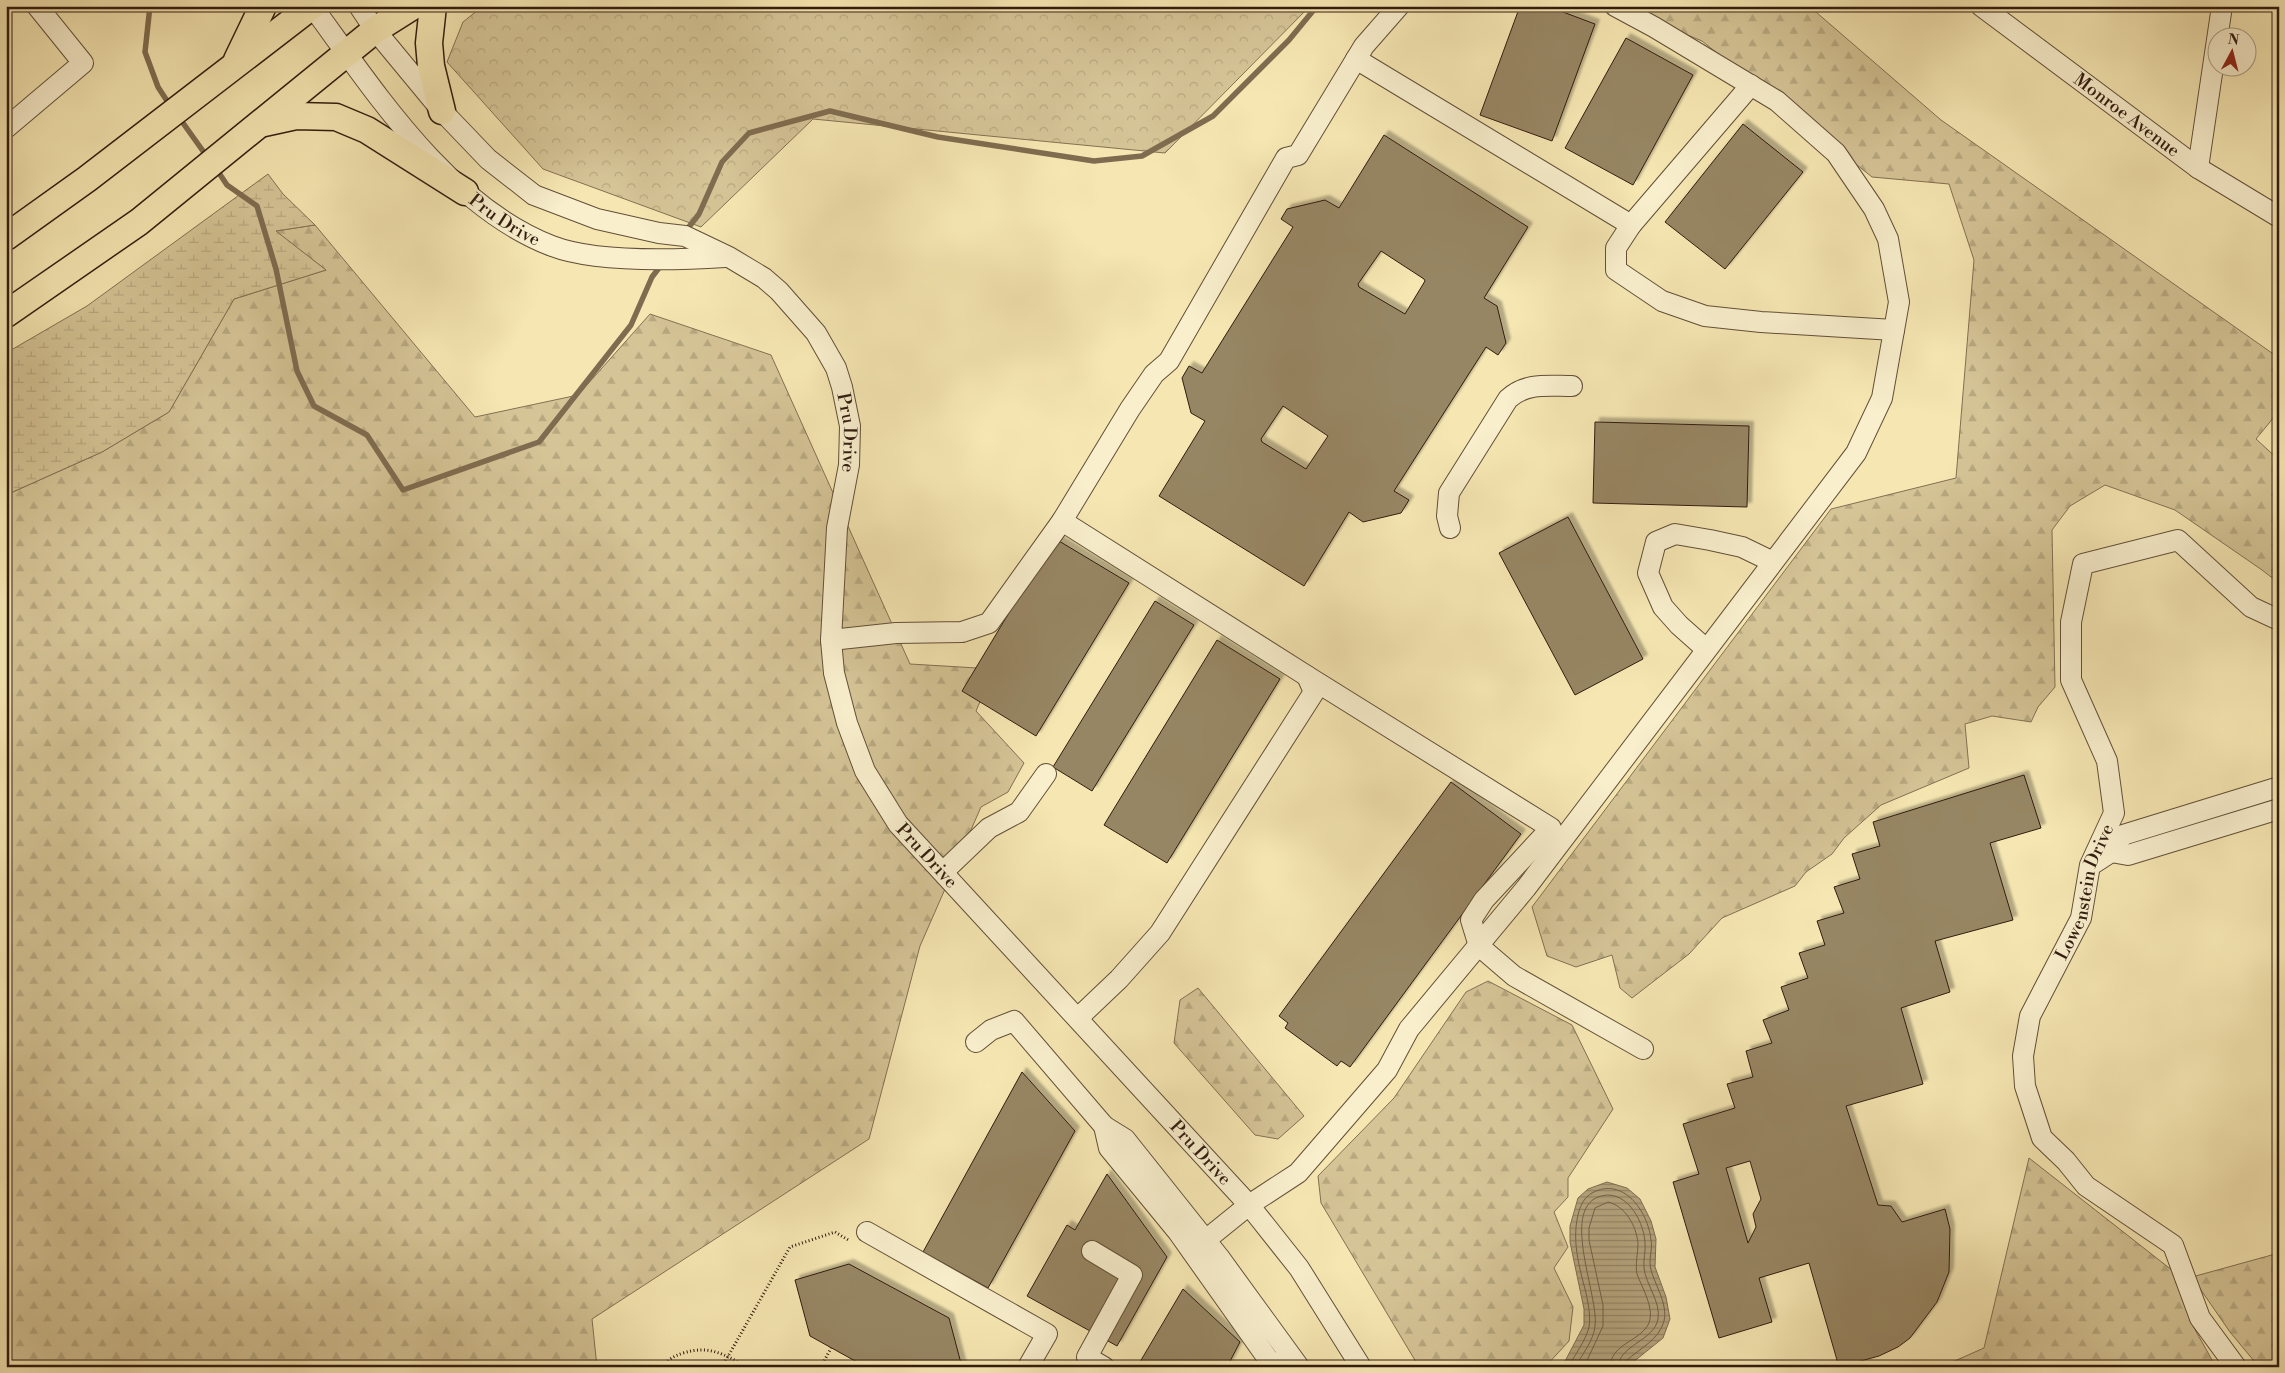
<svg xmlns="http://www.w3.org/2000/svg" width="2285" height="1373" viewBox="0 0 2285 1373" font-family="'Libre Bodoni',serif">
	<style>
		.forest { fill: url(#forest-firs); stroke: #837053 }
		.wetland { fill: url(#wetland-marsh); stroke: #837053 }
		.park { fill: url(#park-crowns); stroke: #837053 }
		.water { fill: url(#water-rules); stroke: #7f6c50 }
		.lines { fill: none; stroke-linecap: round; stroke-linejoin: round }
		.shore { stroke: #725f46; stroke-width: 1 }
		.stream { stroke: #7f6c50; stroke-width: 5.5 }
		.building { fill: #978664; stroke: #311c10; fill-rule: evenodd; filter: url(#shadow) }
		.minor-casing { stroke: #624f38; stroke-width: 22 }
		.major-casing { stroke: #311c10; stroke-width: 29 }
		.path { stroke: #311c10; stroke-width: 3; stroke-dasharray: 1 2.5; stroke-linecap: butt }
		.minor { stroke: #f9efcd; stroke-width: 20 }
		.major { stroke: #f6e7b2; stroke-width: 26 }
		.labels { text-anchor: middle; stroke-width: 5; stroke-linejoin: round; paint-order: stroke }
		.street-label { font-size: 18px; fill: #311c10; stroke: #f9efcd }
	</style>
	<defs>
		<pattern id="forest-firs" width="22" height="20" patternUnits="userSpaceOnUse" patternTransform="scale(1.25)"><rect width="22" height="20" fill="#d5c496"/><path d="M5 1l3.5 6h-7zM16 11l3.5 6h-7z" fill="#b7a880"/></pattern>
		<pattern id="wetland-marsh" width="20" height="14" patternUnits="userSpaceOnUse" patternTransform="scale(1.25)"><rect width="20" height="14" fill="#d5c496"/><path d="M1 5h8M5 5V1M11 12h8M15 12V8" fill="none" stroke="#b7a880"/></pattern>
		<pattern id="park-crowns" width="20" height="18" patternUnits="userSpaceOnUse" patternTransform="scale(1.25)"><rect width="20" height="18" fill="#d5c496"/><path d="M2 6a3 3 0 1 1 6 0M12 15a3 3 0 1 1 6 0" fill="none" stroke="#b7a880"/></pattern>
		<pattern id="water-rules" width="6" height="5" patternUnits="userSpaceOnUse" patternTransform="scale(1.25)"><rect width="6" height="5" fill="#b3a27b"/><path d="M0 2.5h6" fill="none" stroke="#928363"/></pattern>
		<filter id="shadow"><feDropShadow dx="4.5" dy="-4.5" stdDeviation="1" flood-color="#0004"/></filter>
	</defs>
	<rect width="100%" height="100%" fill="#f6e7b2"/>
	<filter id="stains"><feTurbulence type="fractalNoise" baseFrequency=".004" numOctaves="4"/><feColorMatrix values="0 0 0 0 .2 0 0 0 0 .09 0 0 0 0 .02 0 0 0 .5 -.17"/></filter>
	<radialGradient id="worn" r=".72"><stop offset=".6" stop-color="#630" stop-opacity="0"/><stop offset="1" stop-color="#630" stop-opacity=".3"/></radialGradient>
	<!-- forest -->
	<g class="forest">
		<path d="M1618 6H1809L1941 120 2279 358V411L2256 439 2279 460V583L2262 570 2175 510 2105 485 2070 506 2052 530 2055 687 2038 707 2031 722 1992 716 1965 724 1969 768 1881 805 1844 838 1832 854 1806 872 1795 886 1722 918 1689 954 1632 998 1620 988 1612 955 1576 967 1547 956 1532 907 1831 509 1956 478 1974 260 1949 184 1872 177 1702 41Z"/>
		<path d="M315 225 475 417 578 395 650 314 771 355 910 664 994 669 976 711 1024 763 1008 792 981 807 920 946 869 1139 592 1319 597 1367H6V495L102 452 169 412 234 299 326 270 275 231Z"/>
		<path d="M1488 981 1572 1025 1613 1109 1568 1178V1197L1554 1212 1568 1247 1554 1268 1573 1307 1569 1341 1545 1367H1419L1321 1203 1318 1176 1394 1098 1466 992Z"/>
		<path d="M1198 988 1304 1116 1278 1139 1255 1135 1174 1043 1180 1000Z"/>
		<path d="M2029 1158 2182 1278 2193 1326 2216 1367H1941L1984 1348Z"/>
		<path d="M2279 1253V1367H2259L2230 1332 2192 1277Z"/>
	</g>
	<!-- wetland -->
	<path class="wetland" d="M268 174 283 194 315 225 276 231 326 270 234 299 169 412 102 452 6 495V353L87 306Z"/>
	<!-- park -->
	<path class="park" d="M483 6H1310L1165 153 813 119 701 227 543 169 447 62 463 22Z"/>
	<!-- water -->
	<path class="water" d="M1607 1182 1627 1188 1640 1199 1651 1221 1656 1239 1655 1267 1666 1297 1670 1319 1663 1338 1627 1367H1562L1584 1325V1309L1570 1242V1226L1578 1198 1588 1189Z"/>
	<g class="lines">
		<!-- shore -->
		<g class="shore">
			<path d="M1568 1367C1575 1355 1586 1340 1589 1327 1591 1316 1588 1303 1586 1293 1579 1266 1571 1239 1579 1211 1582 1203 1584 1198 1592 1193 1623 1176 1648 1211 1651 1240 1653 1249 1648 1260 1651 1270 1655 1285 1668 1304 1664 1321 1659 1340 1640 1348 1626 1361L1624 1367"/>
			<path d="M1575 1367C1582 1355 1594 1340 1595 1326 1599 1296 1561 1212 1598 1197 1624 1187 1643 1218 1645 1242 1646 1251 1643 1260 1644 1268 1646 1285 1661 1302 1658 1319 1654 1341 1619 1345 1618 1367"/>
			<path d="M1584 1367 1603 1326V1305L1589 1240V1228L1595 1208 1608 1202C1625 1206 1636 1225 1638 1243 1638 1253 1635 1264 1637 1274 1642 1288 1656 1310 1648 1325 1638 1342 1611 1344 1610 1367"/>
		</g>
		<!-- stream -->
		<g class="stream">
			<path d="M150 6 145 52 158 87 171 107"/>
			<path d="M178 116 208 158"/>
			<path d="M215 167 227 185 257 206 276 269 297 371 314 406 367 435 403 490 539 442 631 325 652 277 662 264"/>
			<path d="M685 232 699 214 722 162 749 133 830 111 938 137 1094 161 1142 156 1213 116 1289 40 1317 6"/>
		</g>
	</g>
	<!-- building -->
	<g class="building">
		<path d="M1520 6H1547L1595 24 1552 141 1480 115Z"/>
		<path d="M1626 38 1693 75 1633 185 1565 148Z"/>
		<path d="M1743 124 1803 172 1725 269 1665 222Z"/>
		<path d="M1384 135 1528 227 1484 298 1497 306 1506 343 1498 355 1486 347 1394 491 1409 500 1401 513 1363 522 1349 512 1304 586 1159 496 1205 421 1191 413 1182 378 1189 366 1202 373 1293 227 1281 219 1287 209 1325 200 1339 208ZM1381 251 1424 279 1425 281 1405 314 1359 287 1358 284ZM1283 406 1328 436 1306 469 1262 442 1261 439Z"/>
		<path d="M1595 422 1749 426 1747 507 1593 503Z"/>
		<path d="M1568 517 1643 659 1575 695 1499 553Z"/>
		<path d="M1054 538 1129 583 1036 736 962 691Z"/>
		<path d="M1155 601 1194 625 1092 791 1053 767Z"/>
		<path d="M1217 640 1280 679 1167 863 1104 825Z"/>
		<path d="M2024 775 2041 828 1990 843 2013 920 1935 941 1950 992 1901 1008 1923 1084 1846 1106 1878 1205 1891 1206 1902 1222 1945 1209 1950 1229 1949 1272 1937 1302 1910 1338 1898 1347 1879 1356 1839 1367 1809 1263 1759 1278 1772 1322 1719 1338 1673 1182 1699 1174 1683 1124 1735 1108 1727 1084 1753 1077 1746 1051 1772 1043 1763 1020 1789 1010 1781 987 1808 978 1799 953 1825 945 1817 921 1844 913 1834 887 1860 879 1852 854 1880 846 1873 822ZM1750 1161 1761 1199 1753 1214 1756 1227 1748 1243 1726 1168Z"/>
		<path d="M1451 782 1521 834 1350 1067 1341 1061 1337 1066 1285 1028 1288 1023 1279 1016Z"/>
		<path d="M1022 1072 1075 1131 988 1288 923 1252Z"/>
		<path d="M1107 1174 1167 1257 1117 1346 1027 1296 1067 1225 1075 1230Z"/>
		<path d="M849 1264 949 1318 962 1367H866L810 1336 795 1280Z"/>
		<path d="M1183 1289 1240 1342 1227 1367H1137Z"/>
	</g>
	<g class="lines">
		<!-- minor casing -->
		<g class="minor-casing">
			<g id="minor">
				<path id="s1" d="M312 6C376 93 448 206 552 246 596 263 677 260 725 257"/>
				<path id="s2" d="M359 6 375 30 442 111 488 159 534 195 597 219 659 233 685 236 729 257 764 278 779 291 816 333 836 368 842 387 850 426 849 465 837 528 831 640 834 673 847 723 865 771 898 824 1249 1205 1299 1268 1361 1367"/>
				<path id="s3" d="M1981 6 2198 168 2279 217"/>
				<path d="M1356 59 1631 225 1616 248V270L1662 301 1705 316 1761 322 1894 330"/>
				<path d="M6 128 83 63 37 6"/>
				<path d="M2198 168 2222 6"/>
				<path d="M1631 225 1751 85"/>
				<path d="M1062 521 1307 676 1314 692 1160 933 1119 979 1078 1018"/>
				<path d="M1450 528 1447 516 1449 493 1508 399C1526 382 1549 386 1572 386"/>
				<path d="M831 640 896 633 962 632 989 623 1062 521 1130 409 1154 374 1169 361 1286 158 1298 155 1364 46 1399 6"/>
				<path d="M1706 649 1679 625 1663 607 1648 573 1656 542 1675 534 1710 540 1742 547 1773 562"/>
				<path d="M1307 676 1551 828 1484 900 1471 920 1479 946 1514 976 1643 1049"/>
				<path d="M2111 852 2128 855 2279 809"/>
				<path d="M2091 865 2111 852 2123 835 2279 787"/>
				<path d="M944 871 989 828 1019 812 1046 774"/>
				<path d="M976 1042 991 1030 1014 1021 1104 1126"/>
				<path d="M867 1232 1047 1334 1028 1367"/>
				<path d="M1092 1251 1132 1275 1087 1357 1104 1367"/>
				<path d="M1192 1251 1249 1205 1298 1173 1387 1070 1409 1029 1526 888 1856 453 1882 398 1899 302 1888 239 1874 209 1836 153 1777 101 1654 27 1615 6"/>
				<path d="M1278 1367 1268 1359 1178 1232 1109 1148 1104 1126 1125 1139 1219 1257 1299 1367"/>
				<path id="s4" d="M2236 1367 2200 1318 2173 1245 2086 1186 2066 1161 2042 1138 2025 1086 2023 1056 2030 1016 2081 918 2090 865 2114 813 2107 761 2071 680V622L2083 564 2178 540 2251 607 2279 620"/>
			</g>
		</g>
		<!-- major casing -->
		<g class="major-casing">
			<g id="major">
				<path d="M433 6 429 43 431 66 442 111"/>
				<path d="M237 60 263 6"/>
				<path d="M264 123 296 116 336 117 367 130 465 192"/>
				<path d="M6 237 87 179 312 6"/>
				<path d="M6 314 139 222 375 30 413 6"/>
			</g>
		</g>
		<!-- path -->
		<g class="path">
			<path d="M664 1367C668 1359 674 1356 683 1353 709 1345 724 1354 747 1367"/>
			<path d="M722 1367 790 1247 835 1232 850 1241"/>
			<path d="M821 1367 831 1348"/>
		</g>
		<!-- minor -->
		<use href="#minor" class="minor"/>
		<!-- major -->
		<use href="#major" class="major"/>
	</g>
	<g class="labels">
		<!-- street labels -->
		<g class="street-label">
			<text dy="6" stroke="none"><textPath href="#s3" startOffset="182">Monroe Avenue</textPath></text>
			<text dy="6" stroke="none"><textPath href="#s1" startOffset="290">Pru Drive</textPath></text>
			<text dy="6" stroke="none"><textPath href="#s2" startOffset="688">Pru Drive</textPath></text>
			<text dy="6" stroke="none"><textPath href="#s2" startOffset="1138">Pru Drive</textPath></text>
			<text dy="6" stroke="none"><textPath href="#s4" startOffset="571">Lowenstein Drive</textPath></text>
			<text dy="6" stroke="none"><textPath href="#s2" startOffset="1542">Pru Drive</textPath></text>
		</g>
	</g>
	<!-- margin -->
	<rect width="2285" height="1373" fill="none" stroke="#f6e7b2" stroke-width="25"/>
	<rect x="8" y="8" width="2270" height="1358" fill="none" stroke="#311c10" stroke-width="2.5"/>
	<rect x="12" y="12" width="2260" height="1348" fill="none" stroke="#311c10"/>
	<!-- north arrow -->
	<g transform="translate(2232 52) rotate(7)"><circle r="24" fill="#f9efcd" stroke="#a99b81"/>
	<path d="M0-4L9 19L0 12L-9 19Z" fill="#8f2418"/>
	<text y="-8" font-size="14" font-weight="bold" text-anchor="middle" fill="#311c10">N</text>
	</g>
	<rect width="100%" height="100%" filter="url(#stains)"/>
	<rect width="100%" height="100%" fill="url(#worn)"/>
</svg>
